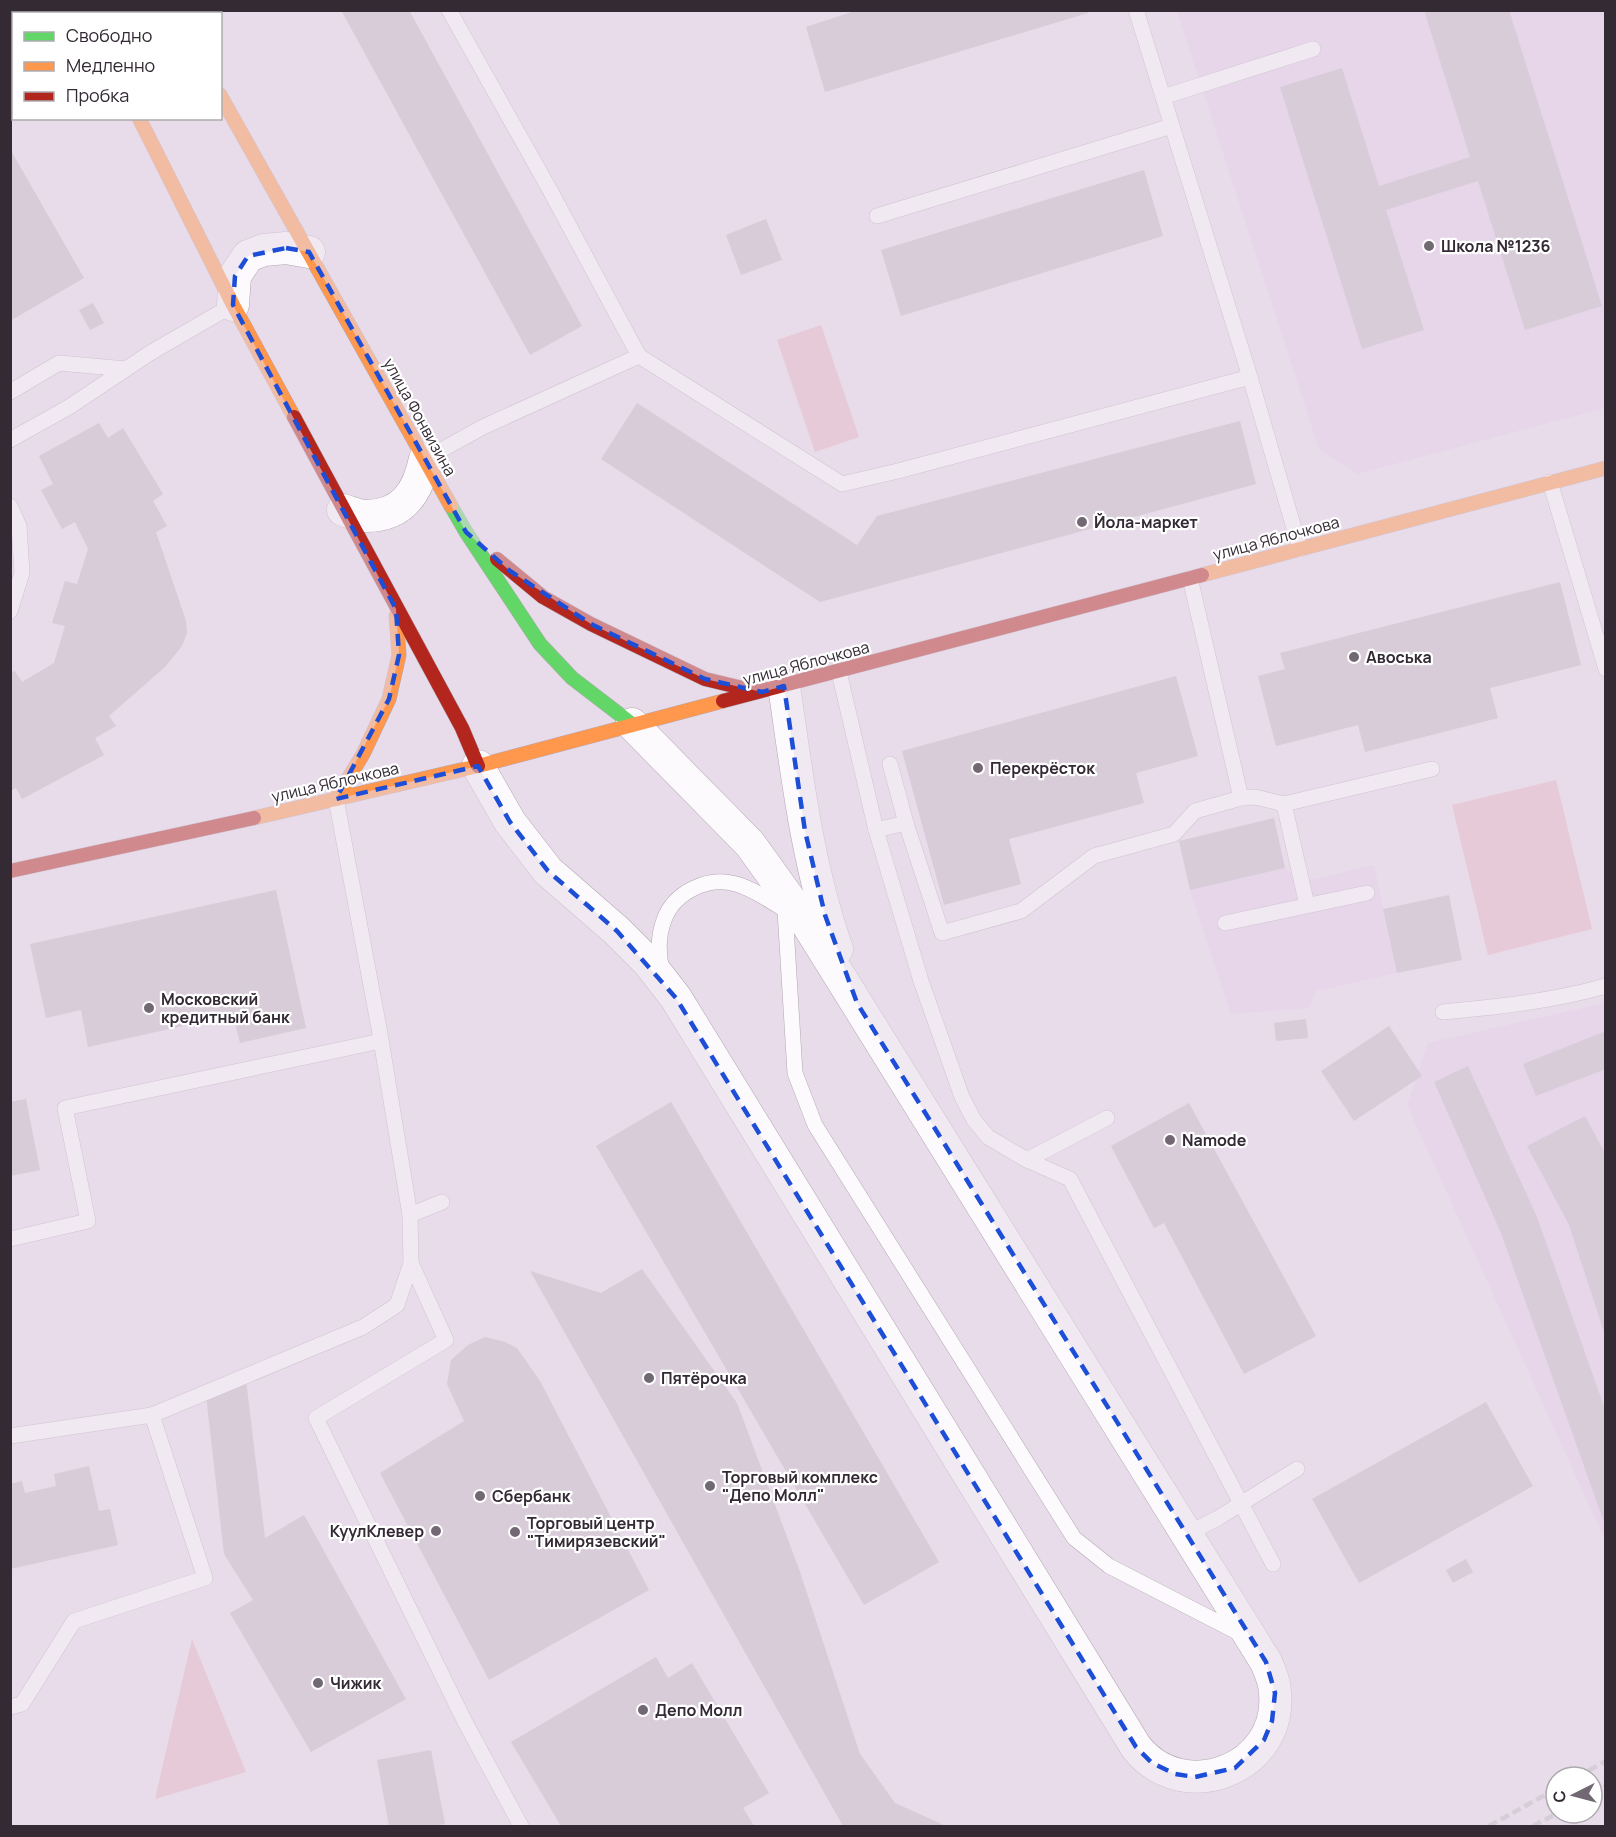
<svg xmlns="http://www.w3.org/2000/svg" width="1616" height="1837" viewBox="0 0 1616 1837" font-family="Manrope,sans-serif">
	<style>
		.built { fill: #e6d1e9 }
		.green { fill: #e4b6c0 }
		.building { fill: #c6bac4 }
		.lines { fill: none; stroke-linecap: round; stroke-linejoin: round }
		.lane-casing { stroke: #b2a8b3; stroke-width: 16 }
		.street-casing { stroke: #b2a8b3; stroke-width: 33 }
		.fast-casing { stroke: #b2a8b3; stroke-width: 15 }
		.slow-casing { stroke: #b2a8b3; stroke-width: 15 }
		.jam-casing { stroke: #b2a8b3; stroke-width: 15 }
		.lane { stroke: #fcfafc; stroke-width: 15 }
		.street { stroke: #fcfafc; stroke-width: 32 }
		.fast { stroke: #63d668; stroke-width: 14 }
		.slow { stroke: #ff974d; stroke-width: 14 }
		.jam { stroke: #b3261e; stroke-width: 14 }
		.rail { stroke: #bfbcc0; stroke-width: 4.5; stroke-dasharray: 9 4.5; stroke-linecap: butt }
		.marked { fill: none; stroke: #1d4ed8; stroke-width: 4.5; stroke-dasharray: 12 8; stroke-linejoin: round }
		.poi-dot { fill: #726874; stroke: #fff; stroke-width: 2 }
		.labels { text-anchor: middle; stroke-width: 4.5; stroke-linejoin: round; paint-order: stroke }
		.poi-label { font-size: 16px; font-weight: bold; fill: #332a34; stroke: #fff; text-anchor: start }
		.street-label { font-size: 16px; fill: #332a34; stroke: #fff }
	</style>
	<rect width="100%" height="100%" fill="#e8dbea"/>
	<!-- built -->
	<g class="built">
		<path d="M1177 11H1605V408L1357 474 1319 449Z"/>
		<path d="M1374 865 1397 973 1316 991 1309 1008 1231 1014 1190 890 1285 868 1302 882Z"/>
		<path d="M1605 1003V1540L1407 1105 1428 1043Z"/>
	</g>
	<!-- green -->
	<g class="green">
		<path d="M821 325 859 437 815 452 777 340Z"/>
		<path d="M1556 780 1592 929 1488 955 1452 805Z"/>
		<path d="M192 1639 246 1772 155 1799Z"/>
	</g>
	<!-- building -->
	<g class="building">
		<path d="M341 10H409L582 326 530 355Z"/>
		<path d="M858 10H1088V13L825 92 806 27Z"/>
		<path d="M1424 10H1509L1602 306 1525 330 1478 181 1386 210 1424 330 1362 349 1280 87 1342 68 1379 186 1470 157Z"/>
		<path d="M10 149 84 278 10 321Z"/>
		<path d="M1144 170 1163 236 901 316 881 250Z"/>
		<path d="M766 219 782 260 741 275 726 235Z"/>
		<path d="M93 303 104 323 90 330 79 310Z"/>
		<path d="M637 403 857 545 877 516 1240 421 1256 484 820 602 601 459Z"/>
		<path d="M99 423 108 438 123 428 163 494 153 501 167 526 156 532 186 621 187 633 182 646 165 667 109 716 116 726 95 738 104 755 22 799 16 788 10 791V673L15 671 22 682 54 663 65 626 52 623 65 581 77 584 88 549 75 522 62 529 41 490 53 484 39 456Z"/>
		<path d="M1560 582 1581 665 1490 688 1498 718 1365 752 1358 725 1276 746 1258 676 1285 669 1280 653Z"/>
		<path d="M1176 676 1198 756 1136 773 1144 803 1009 839 1021 884 944 905 902 751Z"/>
		<path d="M1274 818 1285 868 1190 890 1179 841Z"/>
		<path d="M276 890 306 1028 240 1043 233 1015 88 1047 81 1010 46 1018 30 944Z"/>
		<path d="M1449 895 1462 960 1397 973 1383 909Z"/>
		<path d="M1306 1019 1308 1038 1276 1041 1274 1023Z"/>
		<path d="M1389 1026 1422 1076 1354 1121 1321 1071Z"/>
		<path d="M1606 1031V1069L1536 1096 1523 1064Z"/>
		<path d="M1468 1066 1537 1217 1606 1412V1528L1501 1233 1434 1082Z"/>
		<path d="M26 1099 40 1170 10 1176V1102Z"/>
		<path d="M671 1102 939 1562 864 1605 596 1146Z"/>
		<path d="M1189 1103 1316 1336 1244 1374 1164 1223 1154 1228 1111 1146Z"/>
		<path d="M1585 1116 1606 1155 1605 1335 1569 1225 1527 1146Z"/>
		<path d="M642 1269 737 1403 799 1569 860 1754 895 1803 946 1826H843L530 1271 601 1293Z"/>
		<path d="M485 1337 505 1342 517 1348 540 1381 649 1590 489 1680 380 1473 464 1421 447 1384 451 1360 468 1345Z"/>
		<path d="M246 1380 265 1538 304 1515 406 1699 311 1752 230 1613 253 1600 224 1554 206 1395Z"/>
		<path d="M1486 1402 1533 1486 1359 1583 1312 1499Z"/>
		<path d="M89 1466 99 1511 110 1509 118 1545 10 1569V1484L22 1481 25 1493 56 1486 54 1474Z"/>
		<path d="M1466 1559 1473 1572 1453 1583 1446 1570Z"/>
		<path d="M656 1657 668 1678 692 1663 769 1793 743 1808 754 1826H561L511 1742Z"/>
		<path d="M431 1750 445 1824 430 1826H389L377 1760Z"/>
	</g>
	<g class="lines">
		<!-- lane casing -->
		<g class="lane-casing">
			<g id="lane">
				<path d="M449 10 551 192 639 356"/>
				<path d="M1136 10 1250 377 1300 549"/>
				<path d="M1163 97 1313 49"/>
				<path d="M877 216 1172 126"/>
				<path d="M10 392 59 363 126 369 150 353 233 305"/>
				<path d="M10 440 69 407 126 369"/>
				<path d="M425 459 483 427 639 356 842 484 898 471 1250 377"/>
				<path d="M1550 482 1606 669"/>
				<path d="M10 506 19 526 22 573 10 611"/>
				<path d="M1190 578 1241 798"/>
				<path d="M839 672 876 830 921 981 962 1097 974 1120 988 1137 1027 1160 1070 1179 1273 1564"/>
				<path d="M890 764 906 823"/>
				<path d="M1284 804 1307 905"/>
				<path d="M876 830 906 823 942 933 1021 911 1094 856 1174 834 1195 811 1241 798 1255 797 1284 804 1432 769"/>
				<path d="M782 901 785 910 795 1073 815 1125 1074 1538 1109 1566 1241 1634"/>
				<path d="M1225 923 1367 893"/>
				<path d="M662 970C658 953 658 936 664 920 674 892 708 876 736 884 754 889 772 902 788 912"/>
				<path d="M1443 1012C1497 1007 1553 1001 1606 986"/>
				<path d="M1027 1160 1107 1118"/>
				<path d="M410 1215 442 1202"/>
				<path d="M10 1239 88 1221 65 1108 381 1041"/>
				<path d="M411 1263 446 1340 316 1418 465 1722 521 1826"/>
				<path d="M10 1436 152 1415 363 1327 397 1305 411 1263 410 1215 379 1028 336 799"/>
				<path d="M1187 1534 1218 1518 1297 1469"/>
				<path d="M10 1707 22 1704 74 1621 205 1578 152 1415"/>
			</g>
		</g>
		<!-- street casing -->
		<g class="street-casing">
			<g id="street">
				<path d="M233 305 235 276 248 256 264 250 286 248 309 252"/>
				<path d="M343 510C350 512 358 516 366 516 403 516 418 492 425 459"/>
				<path d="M784 686C797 775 807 864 837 949"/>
				<path d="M478 766 510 822 548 871 617 931 648 962 676 998 1136 1747C1183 1807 1282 1769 1275 1693 1275 1682 1270 1672 1266 1662L806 922 750 844 632 724"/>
			</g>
		</g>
		<!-- fast casing -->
		<g class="fast-casing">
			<g id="fast">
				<path d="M84 10 85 14"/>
				<path d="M451 506 466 532 540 644 572 678 632 724"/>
			</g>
		</g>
		<!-- slow casing -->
		<g class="slow-casing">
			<g id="slow">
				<path d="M173 10 175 14"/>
				<path d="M220 95 451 506"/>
				<path d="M139 118 233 305 294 417"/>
				<path d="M1202 575 1606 468"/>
				<path d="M336 799 363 754 389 699 399 655 396 616"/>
				<path d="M254 818 478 766 723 701"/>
			</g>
		</g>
		<!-- jam casing -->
		<g class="jam-casing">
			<g id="jam">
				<path d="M294 417 462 728 478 766"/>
				<path d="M497 559 543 597 591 624 705 679 755 691"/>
				<path d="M723 701 1202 575"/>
				<path d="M10 871 254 818"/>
			</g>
		</g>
		<!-- lane -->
		<use href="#lane" class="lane"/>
		<!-- street -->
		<use href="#street" class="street"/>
		<!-- fast -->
		<use href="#fast" class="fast"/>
		<!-- slow -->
		<use href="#slow" class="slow"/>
		<!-- jam -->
		<use href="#jam" class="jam"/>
		<!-- rail -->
		<g class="rail">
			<path d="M1577 1777 1606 1761"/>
			<path d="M1592 1794 1606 1786"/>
			<path d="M1489 1826 1556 1789"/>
			<path d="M1533 1826 1558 1813"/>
		</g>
	</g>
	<!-- marked area -->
	<path d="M0 0H1616V1837H0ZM286 248 309 252 466 532 510 571 591 624 705 679 762 692 784 686 805 831 825 915 857 1003 1266 1662 1275 1693 1272 1721 1264 1740 1235 1768 1195 1777 1175 1774 1152 1763 1136 1747 676 998 617 931 548 871 510 822 478 766 336 799 389 699 399 655 396 609 233 305 235 276 248 256Z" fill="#e8dbea" fill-opacity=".55" fill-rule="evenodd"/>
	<path class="marked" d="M286 248 309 252 466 532 510 571 591 624 705 679 762 692 784 686 805 831 825 915 857 1003 1266 1662 1275 1693 1272 1721 1264 1740 1235 1768 1195 1777 1175 1774 1152 1763 1136 1747 676 998 617 931 548 871 510 822 478 766 336 799 389 699 399 655 396 609 233 305 235 276 248 256Z"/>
	<!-- markers -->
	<g class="poi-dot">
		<circle cx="1429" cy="246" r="6"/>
		<circle cx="1082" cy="522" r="6"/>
		<circle cx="1354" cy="657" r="6"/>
		<circle cx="978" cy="768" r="6"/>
		<circle cx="149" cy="1008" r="6"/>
		<circle cx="1170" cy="1140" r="6"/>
		<circle cx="649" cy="1378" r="6"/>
		<circle cx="710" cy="1486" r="6"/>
		<circle cx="480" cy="1496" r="6"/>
		<circle cx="436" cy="1531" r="6"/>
		<circle cx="515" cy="1532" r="6"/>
		<circle cx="318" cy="1683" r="6"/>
		<circle cx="643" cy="1710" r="6"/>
	</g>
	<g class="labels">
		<!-- poi labels -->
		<g class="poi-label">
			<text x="1441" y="252">Школа №1236</text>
			<text x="1094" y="528">Йола-маркет</text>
			<text x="1366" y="663">Авоська</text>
			<text x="990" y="774">Перекрёсток</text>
			<text x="161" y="1005">Московский<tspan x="161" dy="18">кредитный банк</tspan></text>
			<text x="1182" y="1146">Namode</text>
			<text x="661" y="1384">Пятёрочка</text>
			<text x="722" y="1483">Торговый комплекс<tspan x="722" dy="18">"Депо Молл"</tspan></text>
			<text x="492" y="1502">Сбербанк</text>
			<text x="527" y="1529">Торговый центр<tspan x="527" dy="18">"Тимирязевский"</tspan></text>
			<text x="424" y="1537" text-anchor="end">КуулКлевер</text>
			<text x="330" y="1689">Чижик</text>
			<text x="655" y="1716">Депо Молл</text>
		</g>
		<!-- street labels -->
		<g class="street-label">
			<text transform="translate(420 417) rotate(61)" y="6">улица Фонвизина</text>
			<text transform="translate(1276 538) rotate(-15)" y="6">улица Яблочкова</text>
			<text transform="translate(806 663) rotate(-15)" y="6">улица Яблочкова</text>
			<text transform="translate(335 782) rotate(-13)" y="6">улица Яблочкова</text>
		</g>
	</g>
	<!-- border -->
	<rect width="1616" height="1837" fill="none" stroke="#332a34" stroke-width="24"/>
	<!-- legend -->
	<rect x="12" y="12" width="210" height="108" fill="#ffffff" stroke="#adaaae" stroke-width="1.5"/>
	<rect x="24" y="32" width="30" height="9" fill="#63d668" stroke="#adaaae" stroke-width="1.5"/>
	<text x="66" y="42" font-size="18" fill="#332a34">Свободно</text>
	<rect x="24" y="62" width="30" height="9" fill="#ff974d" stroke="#adaaae" stroke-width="1.5"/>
	<text x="66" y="72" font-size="18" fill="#332a34">Медленно</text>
	<rect x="24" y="92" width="30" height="9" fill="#b3261e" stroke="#adaaae" stroke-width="1.5"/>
	<text x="66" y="102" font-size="18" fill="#332a34">Пробка</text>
	<!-- north arrow -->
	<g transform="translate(1574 1795) rotate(264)"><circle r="28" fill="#ffffff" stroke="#adaaae" stroke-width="1.5"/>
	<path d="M0-4.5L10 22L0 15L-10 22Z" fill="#726874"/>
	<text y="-9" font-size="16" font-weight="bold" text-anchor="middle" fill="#332a34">С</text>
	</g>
</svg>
